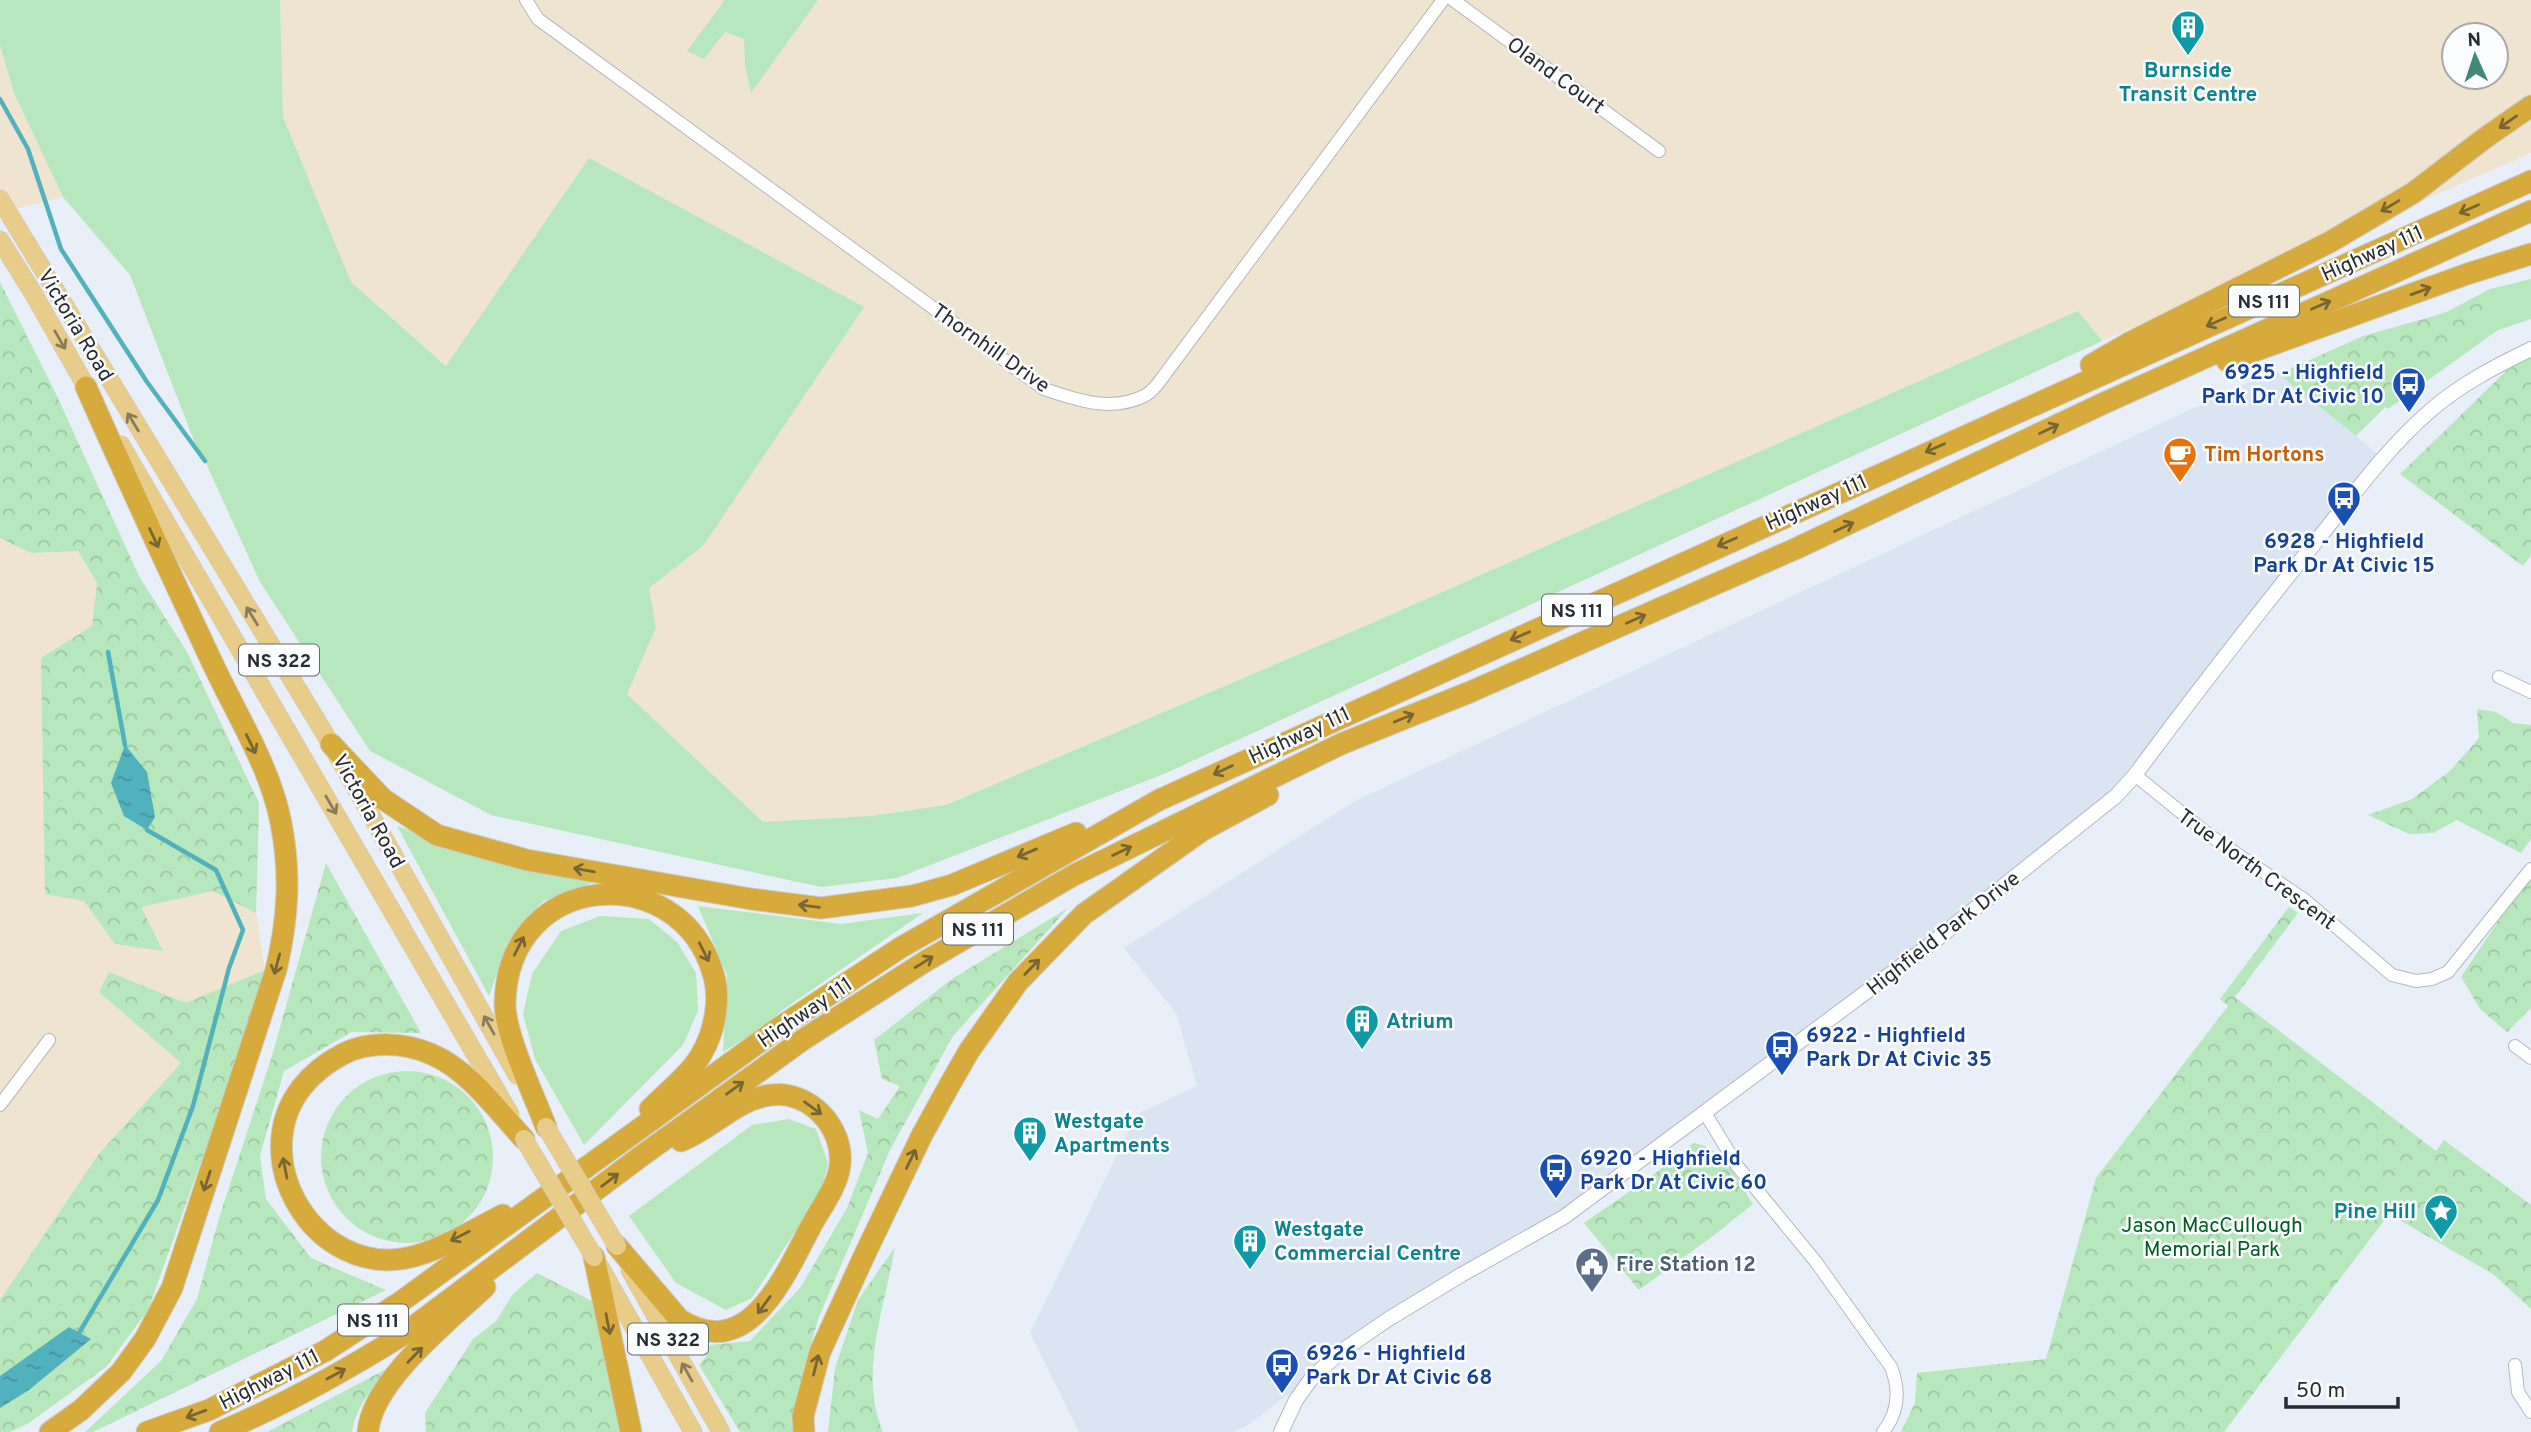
<svg xmlns="http://www.w3.org/2000/svg" width="2531" height="1432" viewBox="0 0 2531 1432" font-family="Overpass,sans-serif">
	<style>
		.built { fill: #dae4f3 }
		.industrial { fill: #eee4cf; fill-rule: evenodd }
		.grass { fill: #b7e7bc }
		.forest { fill: url(#forest-crowns) }
		.water { fill: url(#water-ripples) }
		.lines { fill: none; stroke-linecap: round; stroke-linejoin: round }
		.stream { stroke: #51b2bd; stroke-width: 4.5 }
		.minor-casing { stroke: #b3b9c1; stroke-width: 14 }
		.tertiary-casing { stroke: #b3b9c1; stroke-width: 16 }
		.primary-casing { stroke: #cccccd; stroke-width: 19 }
		.motorway-casing { stroke: #cccccd; stroke-width: 23 }
		.minor { stroke: #fff; stroke-width: 12 }
		.tertiary { stroke: #fff; stroke-width: 14 }
		.primary { stroke: #e7cd89; stroke-width: 18 }
		.motorway { stroke: #d7ab3b; stroke-width: 21 }
		.primary-bridge-casing { stroke: #cccccd; stroke-width: 19; stroke-linecap: butt }
		.primary-bridge { stroke: #e7cd89; stroke-width: 18 }
		.oneway { stroke: #776534 }
		.oneway2 { stroke: #887c5c }
		.labels { text-anchor: middle; stroke-width: 5; stroke-linejoin: round; paint-order: stroke }
		.shield { fill: #fbfcfe; stroke: #686a6c; stroke-width: 2 }
		.shield-label { font-size: 19px; font-weight: bold; fill: #292b2e }
		.culture-label { font-size: 21px; font-weight: bold; fill: #0d838f; stroke: #fbfcfe; text-anchor: start }
		.street-label { font-size: 21px; fill: #292b2e; stroke: #fbfcfe }
		.transit-label { font-size: 21px; font-weight: bold; fill: #164399; stroke: #fbfcfe; text-anchor: start }
		.food-label { font-size: 21px; font-weight: bold; fill: #c56008; stroke: #fbfcfe; text-anchor: start }
		.park-label { font-size: 21px; fill: #005e21; stroke: #fbfcfe }
		.service-label { font-size: 21px; font-weight: bold; fill: #4e5e75; stroke: #fbfcfe; text-anchor: start }
	</style>
	<defs>
		<pattern id="forest-crowns" width="20" height="18" patternUnits="userSpaceOnUse" patternTransform="scale(1.75)"><rect width="20" height="18" fill="#b7e7bc"/><path d="M2 6a3 3 0 1 1 6 0M12 15a3 3 0 1 1 6 0" fill="none" stroke="#9dc6a2"/></pattern>
		<pattern id="water-ripples" width="26" height="14" patternUnits="userSpaceOnUse" patternTransform="scale(1.75)"><rect width="26" height="14" fill="#51b2bd"/><path d="M2 4q2-2 4 0t4 0M15 11q2-2 4 0t4 0" fill="none" stroke="#43919a"/></pattern>
	</defs>
	<rect width="100%" height="100%" fill="#e9eff8"/>
	<!-- built -->
	<path class="built" d="M2275 370 2386 461 2131 785 1563 1218 1357 1342 1248 1425 1233 1432H1079L1030 1333 1137 1114 1197 1086 1176 1013 1124 948 1355 801Z"/>
	<!-- industrial -->
	<g class="industrial">
		<path d="M280 0H725L688 51 725 32 744 39 745 66 751 92 818 0H2531V153L2102 341 2077 312 1372 623 945 805 871 816 763 822 627 694 656 628 649 588 703 546 589 159 447 366 351 282 283 117ZM2454 35H2496V77H2454Z"/>
		<path d="M0 45 14 93 63 197 0 213Z"/>
		<path d="M0 538 31 553 78 551 97 583 92 626 84 901 116 944 163 950 140 907 213 891 256 913 265 970 186 1004 109 972 99 992 181 1063 98 1155 0 1300Z"/>
	</g>
	<!-- grass -->
	<g class="grass">
		<path d="M0 0H280L283 117 351 282 446 366 589 158 864 307 703 546 649 588 656 628 627 694 763 822 871 816 946 805 1372 623 2078 311 2102 341 1164 774 897 878 821 887 491 815 370 751 260 582 205 461 196 446 130 275 63 197 14 93 0 45Z"/>
		<path d="M725 0H818L751 93 745 66 744 39 725 32 704 59 687 51Z"/>
		<path d="M2531 279V319L2498 330 2388 409 2331 368 2418 327 2490 289Z"/>
		<path d="M397 826 494 860 594 882 543 901 507 945 489 996Z"/>
		<path d="M698 906 841 924 923 913 784 1009 760 1029 723 1052 727 975Z"/>
		<path d="M600 916 649 919 677 942 696 973 698 1011 683 1045 584 1145 535 1059 523 1014 532 974 561 931Z"/>
		<path d="M789 1119 816 1129 828 1163 821 1192 752 1298 726 1310 676 1283 629 1216 752 1125Z"/>
	</g>
	<!-- forest -->
	<g class="forest">
		<path d="M0 282 57 396 139 576 187 652 259 803 256 913 213 891 141 907 163 951 115 944 84 901 45 894 41 658 92 626 97 583 78 551 31 553 0 538Z"/>
		<path d="M2494 299 2356 436 2279 374 2363 336Z"/>
		<path d="M2531 347V555L2523 566 2400 474Z"/>
		<path d="M2477 709 2496 712 2513 723 2531 725V839L2521 853 2457 820 2433 833 2409 834 2368 815 2412 799 2450 771 2479 738Z"/>
		<path d="M326 863 421 1033 352 1032 284 1071 260 1156 266 1199 311 1258 386 1290 93 1432H85L161 1361 197 1299 219 1218 272 1056Z"/>
		<path d="M2531 872V1008L2507 1032 2480 1009 2461 977Z"/>
		<path d="M2289 907 2298 913 2235 997 2436 1151 2444 1140 2531 1205V1309L2493 1274 2389 1214 2224 1432H1901L1915 1403 1917 1373 2046 1359 2096 1178 2228 1006 2220 999Z"/>
		<path d="M1068 908 953 1036 890 1150 819 1317 805 1363 795 1432H740L699 1365 707 1355 710 1345 750 1341 800 1288 847 1208 868 1153 859 1110 878 1119 900 1086 882 1079 874 1040 952 979Z"/>
		<path d="M265 970 230 1081 148 1310 106 1367 29 1423 10 1432H0V1300L98 1155 181 1063 99 992 109 972 186 1003Z"/>
		<circle cx="407" cy="1157" r="86"/>
		<path d="M1694 1143C1725 1149 1737 1179 1753 1204L1713 1236 1639 1290 1584 1223 1649 1178Z"/>
		<path d="M895 1247C885 1307 858 1373 883 1432H828L835 1368 858 1300Z"/>
		<path d="M537 1273 596 1303 616 1397 619 1432H426L425 1413 473 1339 496 1321 513 1294Z"/>
		<path d="M394 1365C375 1385 357 1403 352 1432H267Z"/>
	</g>
	<!-- water -->
	<g class="water">
		<path d="M125 745 147 772 155 817 147 830 124 816 111 783Z"/>
		<path d="M69 1327 91 1339 29 1390 0 1408V1376Z"/>
	</g>
	<g class="lines">
		<!-- stream -->
		<g class="stream">
			<path d="M0 99 28 149 61 249 147 382 205 461"/>
			<path d="M108 652 125 745"/>
			<path d="M79 1333 158 1200 193 1106 229 968 243 930 216 870 147 830"/>
		</g>
		<!-- minor casing -->
		<g class="minor-casing">
			<g id="minor">
				<path d="M526 0 538 19 1044 389C1077 400 1112 413 1146 395 1155 390 1162 378 1168 370L1443 0"/>
				<path d="M1453 0 1659 151"/>
				<path d="M2499 677 2531 692"/>
				<path d="M2135 775 2209 835 2305 900 2392 975 2416 981 2432 979 2448 972 2531 869"/>
				<path d="M2515 1046 2531 1058"/>
				<path d="M0 1105 49 1040"/>
				<path d="M1705 1113 1738 1167 1816 1262 1891 1367C1900 1390 1899 1412 1883 1432"/>
				<path d="M2515 1365 2518 1392 2531 1412"/>
			</g>
		</g>
		<!-- tertiary casing -->
		<g class="tertiary-casing">
			<path id="tertiary" d="M1281 1432 1296 1400 1311 1379 1339 1353 1387 1320 1461 1275 1564 1217 1932 943 2116 796 2135 775C2194 695 2256 616 2318 539 2354 494 2388 447 2431 410 2461 384 2496 366 2531 349"/>
		</g>
		<!-- primary casing -->
		<g class="primary-casing">
			<g id="primary">
				<path d="M0 199 331 744 517 1075"/>
				<path d="M0 240 33 293 92 397"/>
				<path d="M121 445 510 1114"/>
				<path d="M600 1267 693 1432"/>
				<path d="M630 1270 721 1432"/>
			</g>
		</g>
		<!-- motorway casing -->
		<g class="motorway-casing">
			<g id="motorway">
				<path d="M2227 361 2467 274 2531 254"/>
				<path d="M2091 365 2129 343 2330 242 2413 193 2485 138 2531 106"/>
				<path d="M331 744 383 799 437 835 527 860 751 899 821 908 912 896 952 885 1076 833"/>
				<path d="M546 1127C534 1095 504 1033 505 1002 509 870 679 858 713 973 721 999 715 1031 701 1055 689 1075 667 1092 650 1109"/>
				<path d="M503 1215C473 1230 440 1251 407 1258 315 1276 245 1159 302 1087 313 1073 328 1062 343 1054 369 1041 404 1042 431 1054 469 1070 497 1110 524 1139"/>
				<path d="M617 1246 679 1319C748 1364 784 1277 810 1228 820 1209 838 1186 840 1165 844 1127 809 1090 771 1095 737 1099 712 1129 681 1141"/>
				<path d="M594 1257 631 1432"/>
				<path d="M50 1432 81 1410 121 1372 145 1339 172 1288 276 970C288 919 291 874 281 823 270 766 236 714 212 662 169 571 127 479 86 387"/>
				<path d="M147 1432 209 1410 325 1351 399 1303 780 1027 900 948 1159 800 2531 181"/>
				<path d="M220 1432C282 1406 343 1372 401 1336L640 1157 804 1039 926 961 1074 875 1341 744 1470 692 1795 549 2102 404 2531 211"/>
				<path d="M368 1432C371 1382 450 1320 485 1287"/>
				<path d="M804 1432 803 1416 820 1352 865 1254 922 1135 949 1086 969 1051 1018 982 1084 914 1203 830 1268 795"/>
			</g>
		</g>
		<!-- minor -->
		<use href="#minor" class="minor"/>
		<!-- tertiary -->
		<use href="#tertiary" class="tertiary"/>
		<!-- primary -->
		<use href="#primary" class="primary"/>
		<!-- motorway -->
		<use href="#motorway" class="motorway"/>
		<!-- primary-bridge casing -->
		<g class="primary-bridge-casing">
			<g id="primary-bridge">
				<path d="M546 1127 617 1246"/>
				<path d="M524 1139 594 1257"/>
			</g>
		</g>
		<!-- primary-bridge -->
		<use href="#primary-bridge" class="primary-bridge"/>
	</g>
	<!-- one-way arrows -->
	<defs><path id="oneway-shaft" d="M-6 0H5M1.5-3L5.5 0L1.5 3" fill="none" stroke-width="1.6" stroke-linecap="round" stroke-linejoin="round" transform="scale(1.75)"/></defs>
	<g class="oneway">
		<use href="#oneway-shaft" transform="translate(2508 122) rotate(145)"/>
		<use href="#oneway-shaft" transform="translate(2390 206) rotate(149)"/>
		<use href="#oneway-shaft" transform="translate(2469 209) rotate(156)"/>
		<use href="#oneway-shaft" transform="translate(2421 291) rotate(-20)"/>
		<use href="#oneway-shaft" transform="translate(2321 305) rotate(-24)"/>
		<use href="#oneway-shaft" transform="translate(2216 322) rotate(156)"/>
		<use href="#oneway-shaft" transform="translate(2049 429) rotate(-26)"/>
		<use href="#oneway-shaft" transform="translate(1935 448) rotate(156)"/>
		<use href="#oneway-shaft" transform="translate(1844 527) rotate(-25)"/>
		<use href="#oneway-shaft" transform="translate(154 538) rotate(65)"/>
		<use href="#oneway-shaft" transform="translate(1727 542) rotate(156)"/>
		<use href="#oneway-shaft" transform="translate(1636 619) rotate(-24)"/>
		<use href="#oneway-shaft" transform="translate(1520 636) rotate(156)"/>
		<use href="#oneway-shaft" transform="translate(1404 718) rotate(-22)"/>
		<use href="#oneway-shaft" transform="translate(251 744) rotate(64)"/>
		<use href="#oneway-shaft" transform="translate(1223 770) rotate(155)"/>
		<use href="#oneway-shaft" transform="translate(1122 851) rotate(-26)"/>
		<use href="#oneway-shaft" transform="translate(1027 853) rotate(157)"/>
		<use href="#oneway-shaft" transform="translate(584 870) rotate(-170)"/>
		<use href="#oneway-shaft" transform="translate(809 906) rotate(-173)"/>
		<use href="#oneway-shaft" transform="translate(519 946) rotate(-63)"/>
		<use href="#oneway-shaft" transform="translate(704 952) rotate(63)"/>
		<use href="#oneway-shaft" transform="translate(924 962) rotate(-32)"/>
		<use href="#oneway-shaft" transform="translate(277 964) rotate(105)"/>
		<use href="#oneway-shaft" transform="translate(1032 967) rotate(-46)"/>
		<use href="#oneway-shaft" transform="translate(735 1088) rotate(-36)"/>
		<use href="#oneway-shaft" transform="translate(813 1108) rotate(36)"/>
		<use href="#oneway-shaft" transform="translate(911 1159) rotate(-64)"/>
		<use href="#oneway-shaft" transform="translate(285 1168) rotate(-101)"/>
		<use href="#oneway-shaft" transform="translate(610 1180) rotate(-37)"/>
		<use href="#oneway-shaft" transform="translate(207 1181) rotate(108)"/>
		<use href="#oneway-shaft" transform="translate(460 1236) rotate(153)"/>
		<use href="#oneway-shaft" transform="translate(764 1305) rotate(126)"/>
		<use href="#oneway-shaft" transform="translate(608 1324) rotate(79)"/>
		<use href="#oneway-shaft" transform="translate(415 1355) rotate(-46)"/>
		<use href="#oneway-shaft" transform="translate(816 1365) rotate(-76)"/>
		<use href="#oneway-shaft" transform="translate(336 1374) rotate(-28)"/>
		<use href="#oneway-shaft" transform="translate(196 1414) rotate(160)"/>
	</g>
	<g class="oneway2">
		<use href="#oneway-shaft" transform="translate(60 340) rotate(60)"/>
		<use href="#oneway-shaft" transform="translate(133 422) rotate(-121)"/>
		<use href="#oneway-shaft" transform="translate(252 616) rotate(-122)"/>
		<use href="#oneway-shaft" transform="translate(331 805) rotate(60)"/>
		<use href="#oneway-shaft" transform="translate(489 1025) rotate(-119)"/>
		<use href="#oneway-shaft" transform="translate(687 1372) rotate(-119)"/>
	</g>
	<!-- icons -->
	<defs>
		<g id="building-pin" transform="scale(1.75)"><path d="M0 17L-7.5 6A9.5 9.5 0 1 1 7.5 6Z" fill="#0f9aa8" stroke="#fbfcfe"/><path d="M-4-6H4V6H1V3H-1V6H-4ZM-2.5-4.3h1.7v1.8h-1.7ZM.8-4.3h1.7v1.8H.8ZM-2.5-1h1.7V.8h-1.7ZM.8-1h1.7V.8H.8Z" fill="#fff"/></g>
		<g id="bus-pin" transform="scale(1.75)"><path d="M0 17L-7.5 6A9.5 9.5 0 1 1 7.5 6Z" fill="#1a4fb4" stroke="#fbfcfe"/><path d="M-5-6H5V4H4V6H2V4H-2V6H-4V4H-5ZM-3.5-4V0h7V-4ZM-3.5 1.2v1.5H-2V1.2ZM2 1.2v1.5H3.5V1.2Z" fill="#fff"/></g>
		<g id="cafe-pin" transform="scale(1.75)"><path d="M0 17L-7.5 6A9.5 9.5 0 1 1 7.5 6Z" fill="#e8710a" stroke="#fbfcfe"/><path d="M-5.5-4.5H6V0H3Q3 3.5 0 3.5H-2.5Q-5.5 3.5-5.5 0ZM3-3.2v2h1.7v-2ZM-6 4.5H4V6H-6Z" fill="#fff"/></g>
		<g id="sight-pin" transform="scale(1.75)"><path d="M0 17L-7.5 6A9.5 9.5 0 1 1 7.5 6Z" fill="#0f9aa8" stroke="#fbfcfe"/><path d="M0-6L1.8-2.2L6-1.7L2.9 1.2L3.7 5.4L0 3.3L-3.7 5.4L-2.9 1.2L-6-1.7L-1.8-2.2Z" fill="#fff"/></g>
		<g id="civic-pin" transform="scale(1.75)"><path d="M0 17L-7.5 6A9.5 9.5 0 1 1 7.5 6Z" fill="#5c6f8a" stroke="#fbfcfe"/><path d="M-.6-6.5H3V-4.5H.6V-3L4-1V1h2V6H-6V1h2V-1L-.6-3ZM-1.2 2.5V6h2.4V2.5Z" fill="#fff"/></g>
	</defs>
	<g fill-rule="evenodd">
		<use href="#building-pin" x="2188" y="27"/>
		<use href="#bus-pin" x="2409" y="384"/>
		<use href="#cafe-pin" x="2180" y="454"/>
		<use href="#bus-pin" x="2344" y="498"/>
		<use href="#building-pin" x="1362" y="1021"/>
		<use href="#bus-pin" x="1782" y="1047"/>
		<use href="#building-pin" x="1030" y="1133"/>
		<use href="#bus-pin" x="1556" y="1170"/>
		<use href="#sight-pin" x="2441" y="1211"/>
		<use href="#building-pin" x="1250" y="1241"/>
		<use href="#civic-pin" x="1592" y="1264"/>
		<use href="#bus-pin" x="1282" y="1365"/>
	</g>
	<g class="labels">
		<!-- shield labels -->
		<g class="shield">
			<rect x="2229" y="285.5" width="70" height="31" rx="5"/>
			<rect x="1542" y="594.5" width="70" height="31" rx="5"/>
			<rect x="239" y="644.5" width="80" height="31" rx="5"/>
			<rect x="943" y="913.5" width="70" height="31" rx="5"/>
			<rect x="338" y="1304.5" width="70" height="31" rx="5"/>
			<rect x="628" y="1323.5" width="80" height="31" rx="5"/>
		</g>
		<g class="shield-label">
			<text x="2264" y="308">NS 111</text>
			<text x="1577" y="617">NS 111</text>
			<text x="279" y="667">NS 322</text>
			<text x="978" y="936">NS 111</text>
			<text x="373" y="1327">NS 111</text>
			<text x="668" y="1346">NS 322</text>
		</g>
		<!-- culture labels -->
		<g class="culture-label">
			<text x="2188" y="77" text-anchor="middle">Burnside<tspan x="2188" dy="24">Transit Centre</tspan></text>
			<text x="1386" y="1028">Atrium</text>
			<text x="1054" y="1128">Westgate<tspan x="1054" dy="24">Apartments</tspan></text>
			<text x="2416" y="1218" text-anchor="end">Pine Hill</text>
			<text x="1274" y="1236">Westgate<tspan x="1274" dy="24">Commercial Centre</tspan></text>
		</g>
		<!-- street labels -->
		<g class="street-label">
			<text transform="translate(1556 75) rotate(36)" y="7">Oland Court</text>
			<text transform="translate(2372 253) rotate(-24)" y="7">Highway 111</text>
			<text transform="translate(76 325) rotate(59)" y="7">Victoria Road</text>
			<text transform="translate(991 348) rotate(35)" y="7">Thornhill Drive</text>
			<text transform="translate(1816 502) rotate(-24)" y="7">Highway 111</text>
			<text transform="translate(1299 735) rotate(-25)" y="7">Highway 111</text>
			<text transform="translate(369 811) rotate(61)" y="7">Victoria Road</text>
			<text transform="translate(2257 869) rotate(36)" y="7">True North Crescent</text>
			<text transform="translate(1943 933) rotate(-38)" y="7">Highfield Park Drive</text>
			<text transform="translate(805 1012) rotate(-34)" y="7">Highway 111</text>
			<text transform="translate(269 1379) rotate(-27)" y="7">Highway 111</text>
		</g>
		<!-- transit labels -->
		<g class="transit-label">
			<text x="2384" y="379" text-anchor="end">6925 - Highfield<tspan x="2384" dy="24">Park Dr At Civic 10</tspan></text>
			<text x="2344" y="548" text-anchor="middle">6928 - Highfield<tspan x="2344" dy="24">Park Dr At Civic 15</tspan></text>
			<text x="1806" y="1042">6922 - Highfield<tspan x="1806" dy="24">Park Dr At Civic 35</tspan></text>
			<text x="1580" y="1165">6920 - Highfield<tspan x="1580" dy="24">Park Dr At Civic 60</tspan></text>
			<text x="1306" y="1360">6926 - Highfield<tspan x="1306" dy="24">Park Dr At Civic 68</tspan></text>
		</g>
		<!-- food labels -->
		<g class="food-label">
			<text x="2204" y="461">Tim Hortons</text>
		</g>
		<!-- park labels -->
		<g class="park-label">
			<text x="2212" y="1232">Jason MacCullough<tspan x="2212" dy="24">Memorial Park</tspan></text>
		</g>
		<!-- service labels -->
		<g class="service-label">
			<text x="1616" y="1271">Fire Station 12</text>
		</g>
	</g>
	<!-- north arrow -->
	<g transform="translate(2475 56) rotate(357)"><circle r="33" fill="#fbfcfe" stroke="#a7a8ab" stroke-width="2"/>
	<path d="M0-5L12 26L0 18L-12 26Z" fill="#42877c"/>
	<text y="-10" font-size="19" font-weight="bold" text-anchor="middle" fill="#292b2e">N</text>
	</g>
	<!-- scale -->
	<path d="M2286 1397v10h112v-10" fill="none" stroke="#292b2e" stroke-width="3.5"/>
	<text x="2296" y="1397" font-size="21" fill="#292b2e" stroke="#fbfcfe" stroke-width="5" paint-order="stroke">50 m</text>
</svg>
